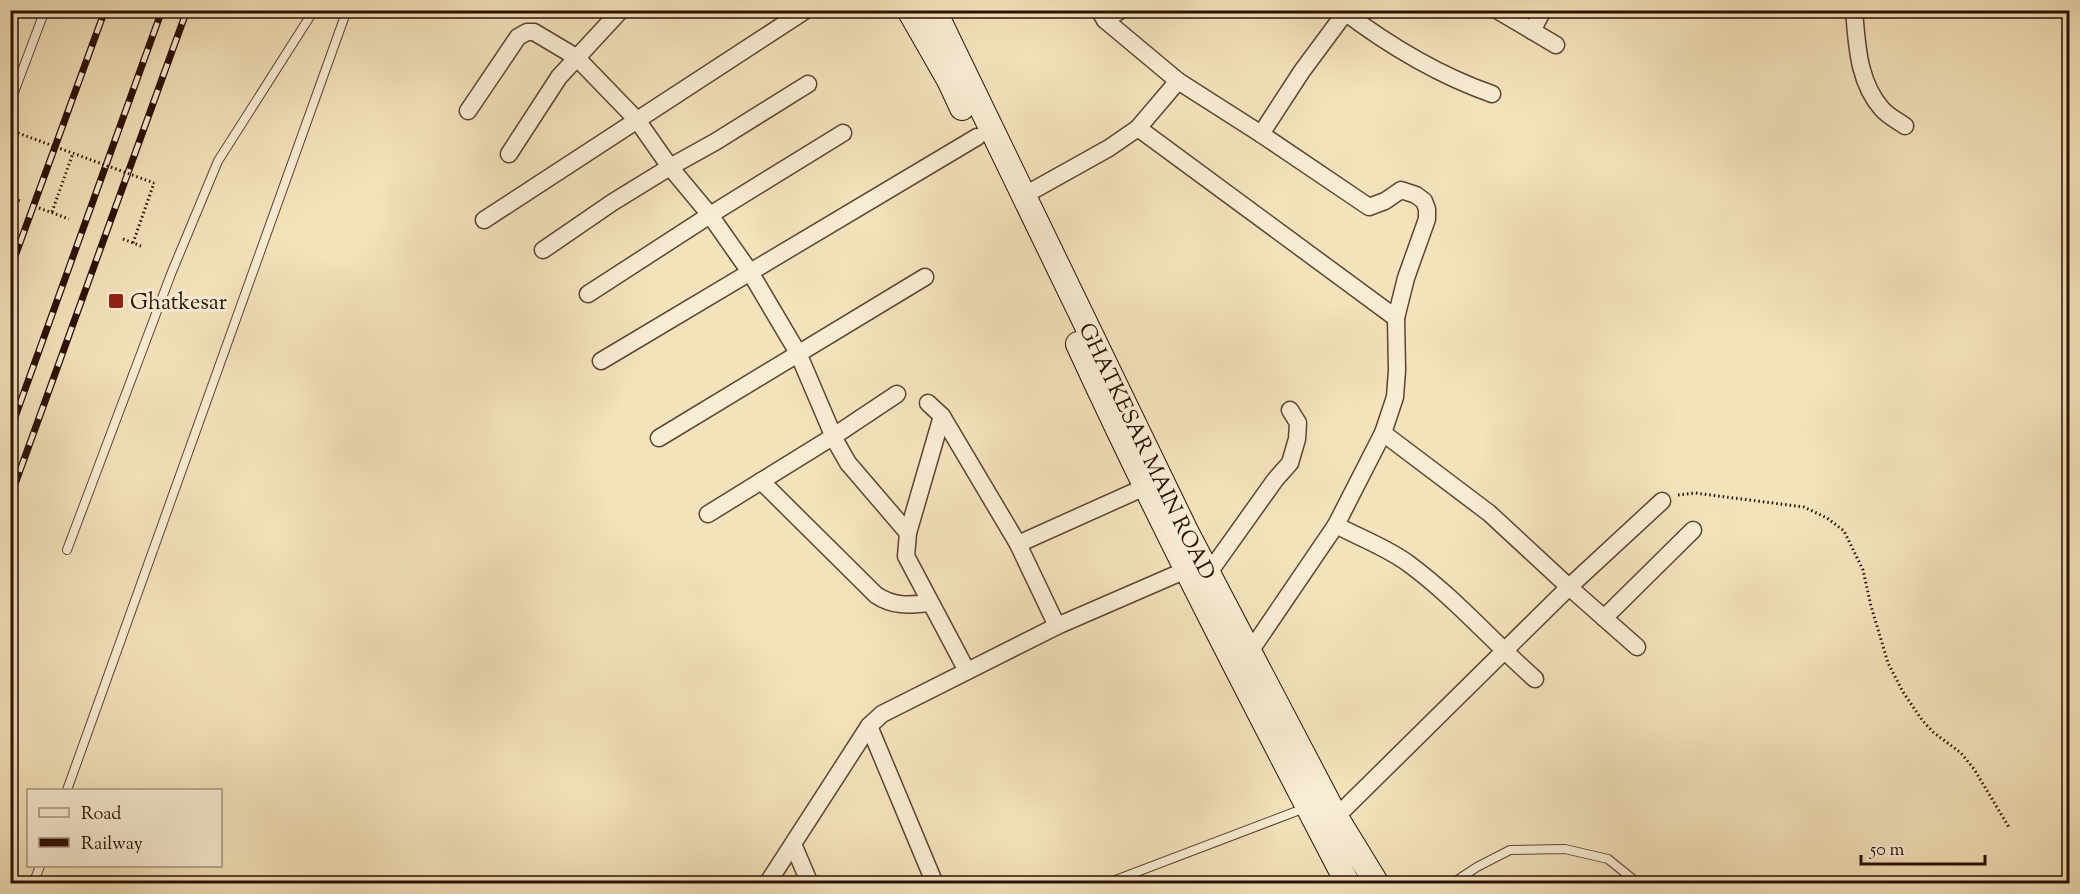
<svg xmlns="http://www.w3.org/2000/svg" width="2080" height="894" viewBox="0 0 2080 894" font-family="'Sorts Mill Goudy',serif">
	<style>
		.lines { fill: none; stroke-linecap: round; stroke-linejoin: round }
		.lane-casing { stroke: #5e4432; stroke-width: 10 }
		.street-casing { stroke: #5e4432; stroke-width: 19 }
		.secondary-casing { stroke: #2c1005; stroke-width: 26 }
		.path { stroke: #2c1005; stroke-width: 3; stroke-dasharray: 1.5 3; stroke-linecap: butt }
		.lane { stroke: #f8ecd3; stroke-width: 8 }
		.street { stroke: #f8ecd3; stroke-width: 16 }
		.secondary { stroke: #f8ecd3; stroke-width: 24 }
		.rail-casing { stroke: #2c1005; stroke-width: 7 }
		.rail { stroke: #f8ecd3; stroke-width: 4.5; stroke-dasharray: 14; stroke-linecap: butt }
		.path-bridge { stroke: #2c1005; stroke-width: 3; stroke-dasharray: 1.5 3; stroke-linecap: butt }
		.poi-dot { fill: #8f2418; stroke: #f8ecd3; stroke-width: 2 }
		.labels { text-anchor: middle; stroke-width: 6; stroke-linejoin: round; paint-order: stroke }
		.poi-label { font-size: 22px; fill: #2c1005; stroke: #f8ecd3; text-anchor: start }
		.street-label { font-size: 22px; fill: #2c1005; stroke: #f8ecd3 }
	</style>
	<rect width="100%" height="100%" fill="#f4e2bb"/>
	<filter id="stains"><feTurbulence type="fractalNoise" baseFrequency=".00333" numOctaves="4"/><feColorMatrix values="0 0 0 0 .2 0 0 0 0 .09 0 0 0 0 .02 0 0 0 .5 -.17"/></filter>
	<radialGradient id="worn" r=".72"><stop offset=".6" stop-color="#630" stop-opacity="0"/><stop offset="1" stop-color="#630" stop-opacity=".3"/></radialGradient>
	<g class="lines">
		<!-- lane casing -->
		<g class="lane-casing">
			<g id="lane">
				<path d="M10 103 45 10"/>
				<path d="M67 550 171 274 218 161 314 10"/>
				<path d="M67 790 347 10"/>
				<path d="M33 884 40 866"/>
				<path d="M1105 884 1305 808"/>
				<path d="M1451 884 1477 867 1510 850 1565 849 1608 859 1639 884"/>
			</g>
		</g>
		<!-- street casing -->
		<g class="street-casing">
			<g id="street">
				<path d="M1342 10C1388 45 1438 75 1492 94"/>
				<path d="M1497 10 1556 45"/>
				<path d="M1854 10C1857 45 1858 82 1882 109 1888 116 1898 121 1905 126"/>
				<path d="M1105 20 1121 10"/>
				<path d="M1532 31 1543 10"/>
				<path d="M1178 81 1261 134 1302 71 1345 13"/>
				<path d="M468 111 518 37 527 32H534L576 57 637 120 670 167 710 215 750 272 798 353 836 442 848 463 908 533 906 556 967 671"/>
				<path d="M1138 128 1396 318"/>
				<path d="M509 154 559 77 621 10"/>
				<path d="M1023 196 1109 148 1138 128 1178 81 1105 20 1099 10"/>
				<path d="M484 220 806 10"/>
				<path d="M543 250 613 202 670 167 715 142 808 84"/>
				<path d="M588 294 710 215 843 133"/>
				<path d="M601 361 977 137"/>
				<path d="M928 403 942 416 1018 544 1057 626"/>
				<path d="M1383 433 1489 513 1569 587 1662 501"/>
				<path d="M659 438 925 277"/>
				<path d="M761 481 876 595C894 607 909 605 930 603"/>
				<path d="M708 514 834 436 897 394"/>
				<path d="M1336 525C1360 538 1388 548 1409 564 1455 598 1493 642 1535 679"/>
				<path d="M908 533 942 416"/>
				<path d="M1018 544 1145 487"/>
				<path d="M1208 574 1275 480 1290 463 1297 439 1298 423 1290 410"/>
				<path d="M1604 618 1693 530"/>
				<path d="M1249 653 1336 525 1383 433 1395 397 1397 370 1396 318 1406 278 1427 219V209L1424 201 1416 195 1401 190 1385 201 1369 207 1261 134"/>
				<path d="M869 726 935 884"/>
				<path d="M1336 817 1569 587 1637 647"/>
				<path d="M793 844 810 884"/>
				<path d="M767 884 869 726 882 714 1057 626 1186 570"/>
			</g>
		</g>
		<!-- secondary casing -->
		<g class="secondary-casing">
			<g id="secondary">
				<path d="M909 10 949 80 962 108"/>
				<path id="s1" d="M934 10 1186 531 1336 817 1377 884"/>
				<path d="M1078 344C1162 527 1255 705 1348 884"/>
			</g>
		</g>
		<!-- path -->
		<g class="path">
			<path d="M10 155 18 133"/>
			<path d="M10 197 20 201"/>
			<path d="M39 208 69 219"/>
			<path d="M52 212 73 153"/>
			<path d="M123 239 141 246"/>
			<path d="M133 243 154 183"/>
			<path d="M1678 495 1695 493 1804 507 1827 518 1844 531 1863 570 1871 606 1888 663 1903 692 1922 720 1933 732 1961 753 1974 769 2010 829"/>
		</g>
		<!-- lane -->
		<use href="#lane" class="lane"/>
		<!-- street -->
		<use href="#street" class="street"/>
		<!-- secondary -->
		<use href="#secondary" class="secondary"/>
		<!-- rail casing -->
		<g class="rail-casing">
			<g id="rail">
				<path d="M10 270 105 10"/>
				<path d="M10 431 162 10"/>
				<path d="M10 498 187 10"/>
			</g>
		</g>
		<!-- rail -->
		<use href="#rail" class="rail"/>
		<!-- path-bridge -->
		<path class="path-bridge" d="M18 133 154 183"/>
	</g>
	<!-- markers -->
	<rect class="poi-dot" x="108" y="293" width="16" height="16" rx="3"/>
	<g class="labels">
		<!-- poi labels -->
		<g class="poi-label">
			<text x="130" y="309">Ghatkesar</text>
		</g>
		<!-- street labels -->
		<g class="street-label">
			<text dy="8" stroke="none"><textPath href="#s1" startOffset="490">GHATKESAR MAIN ROAD</textPath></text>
		</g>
	</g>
	<!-- margin -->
	<rect width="2080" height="894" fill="none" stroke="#f4e2bb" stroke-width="36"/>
	<rect x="12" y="12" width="2056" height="870" fill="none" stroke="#2c1005" stroke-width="3"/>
	<rect x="18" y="18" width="2044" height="858" fill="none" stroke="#2c1005" stroke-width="1.5"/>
	<!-- legend -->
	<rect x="27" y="789" width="195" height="78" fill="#f8ecd3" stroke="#a69481" stroke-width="1.5"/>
	<rect x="39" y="808" width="30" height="9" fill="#f8ecd3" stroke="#a69481" stroke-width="1.5"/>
	<text x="81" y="819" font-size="18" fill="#2c1005">Road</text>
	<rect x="39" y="838" width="30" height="9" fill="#2c1005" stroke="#a69481" stroke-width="1.5"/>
	<text x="81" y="849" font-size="18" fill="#2c1005">Railway</text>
	<!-- scale -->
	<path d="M1861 855v9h124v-9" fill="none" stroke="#2c1005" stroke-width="3"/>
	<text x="1870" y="855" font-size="18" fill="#2c1005" stroke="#f8ecd3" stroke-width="4.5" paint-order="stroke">50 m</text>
	<rect width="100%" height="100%" filter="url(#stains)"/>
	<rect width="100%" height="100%" fill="url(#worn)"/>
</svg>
